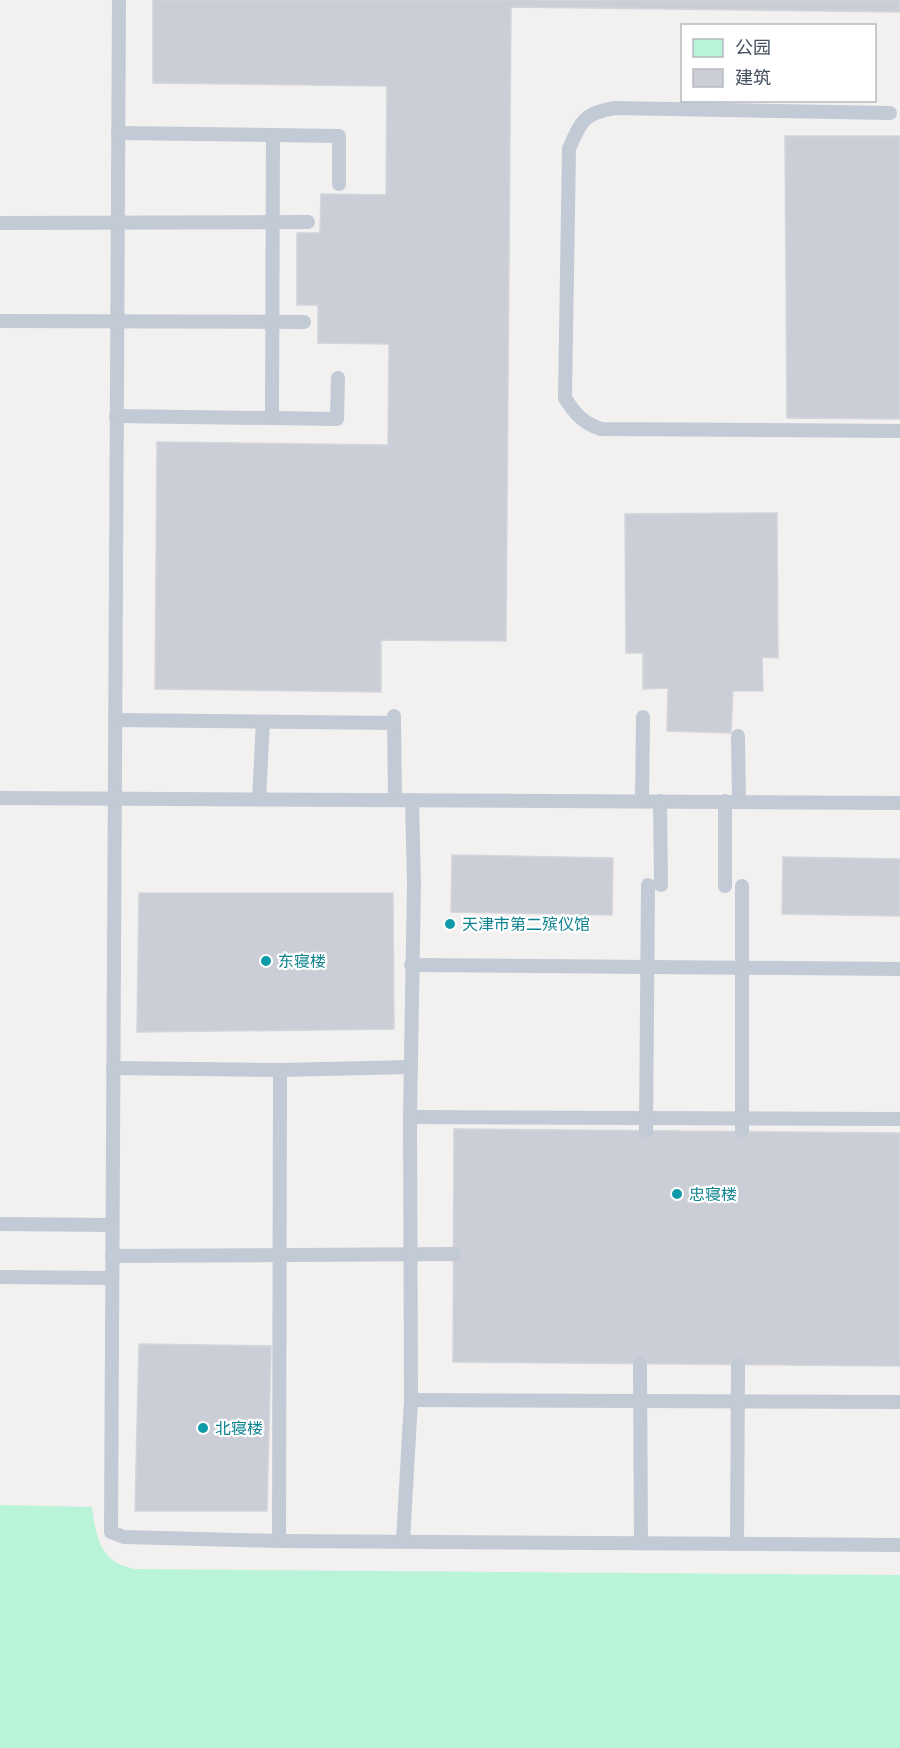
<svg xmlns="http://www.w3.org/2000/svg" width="900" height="1748" viewBox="0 0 900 1748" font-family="'DejaVu Sans','Noto Sans SC',sans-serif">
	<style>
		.green { fill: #baf4d8 }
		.building { fill: #cbced6; stroke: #d3d5dc; stroke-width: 1.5 }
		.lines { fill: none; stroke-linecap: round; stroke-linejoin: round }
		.service { stroke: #c2cad6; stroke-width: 14 }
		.culture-dot { fill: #0f9aa8; stroke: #fff; stroke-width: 2 }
		.labels { text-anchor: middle; stroke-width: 4.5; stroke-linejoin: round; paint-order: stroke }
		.culture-label { font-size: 16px; fill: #0d838f; stroke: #fff; text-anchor: start }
	</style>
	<rect width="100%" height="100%" fill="#f3f0f0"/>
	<!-- green -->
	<path class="green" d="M0 1505 92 1507C96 1537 100 1563 135 1569L900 1575V1748H0Z"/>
	<!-- building -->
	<g class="building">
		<path d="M153 0H900V12L511 7 506 641 381 640V692L155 689 157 442 388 445 389 344 318 343V305H297V233H320L321 194 386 195 387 86 153 83Z"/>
		<path d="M785 136H900V419L787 418Z"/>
		<path d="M777 513 778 658 762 657 763 691H733L731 733 667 731 668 688 643 689V653H626L625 514Z"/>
		<path d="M452 855 613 858 612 915 451 912Z"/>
		<path d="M783 857 900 859V916L782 914Z"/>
		<path d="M139 893H393L394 1029 137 1032Z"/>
		<path d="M454 1129 900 1133V1366L453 1362Z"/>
		<path d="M139 1344 271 1346 267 1511H135Z"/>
	</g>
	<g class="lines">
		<!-- service -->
		<g class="service">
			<path d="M119 0 111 1532 124 1537 279 1541 900 1545"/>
			<path d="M890 113 615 108C584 113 581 121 569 149L565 398C575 414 583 423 601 429L900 431"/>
			<path d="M118 133 339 136V184"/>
			<path d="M0 223 308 222"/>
			<path d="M0 321 304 322"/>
			<path d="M116 416 337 419 338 378"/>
			<path d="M272 416 273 136"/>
			<path d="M394 716 395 800"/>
			<path d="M115 720 394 723"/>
			<path d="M738 736 739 802"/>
			<path d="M0 798 900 803"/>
			<path d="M259 799 263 722"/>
			<path d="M642 801 643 717"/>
			<path d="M660 801 661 885"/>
			<path d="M725 801V886"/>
			<path d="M742 886V1131"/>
			<path d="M411 965 900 969"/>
			<path d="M113 1068 280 1070 411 1067"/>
			<path d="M410 1117 900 1119"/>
			<path d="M646 1131 648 885"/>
			<path d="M0 1224 112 1225"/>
			<path d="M112 1256 454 1254"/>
			<path d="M0 1277 112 1278"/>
			<path d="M640 1364 641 1543"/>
			<path d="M411 1400 900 1402"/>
			<path d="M279 1541 280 1070"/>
			<path d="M403 1541 411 1400 410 1117 414 883 412 800"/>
			<path d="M737 1544 738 1365"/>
		</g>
	</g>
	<!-- markers -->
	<g class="culture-dot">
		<circle cx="450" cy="924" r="6"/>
		<circle cx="266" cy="961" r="6"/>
		<circle cx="677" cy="1194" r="6"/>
		<circle cx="203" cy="1428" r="6"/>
	</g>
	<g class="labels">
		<!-- culture labels -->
		<g class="culture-label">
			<text x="462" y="930">天津市第二殡仪馆</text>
			<text x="278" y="967">东寝楼</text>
			<text x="689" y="1200">忠寝楼</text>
			<text x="215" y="1434">北寝楼</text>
		</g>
	</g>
	<!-- legend -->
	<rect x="681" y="24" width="195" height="78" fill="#ffffff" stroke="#b5b9bf" stroke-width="1.5"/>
	<rect x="693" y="39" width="30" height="18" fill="#baf4d8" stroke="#b5b9bf" stroke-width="1.5"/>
	<text x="735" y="54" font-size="18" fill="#46505f">公园</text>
	<rect x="693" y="69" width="30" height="18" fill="#cbced6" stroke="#b5b9bf" stroke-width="1.5"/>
	<text x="735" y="84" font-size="18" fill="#46505f">建筑</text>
</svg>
